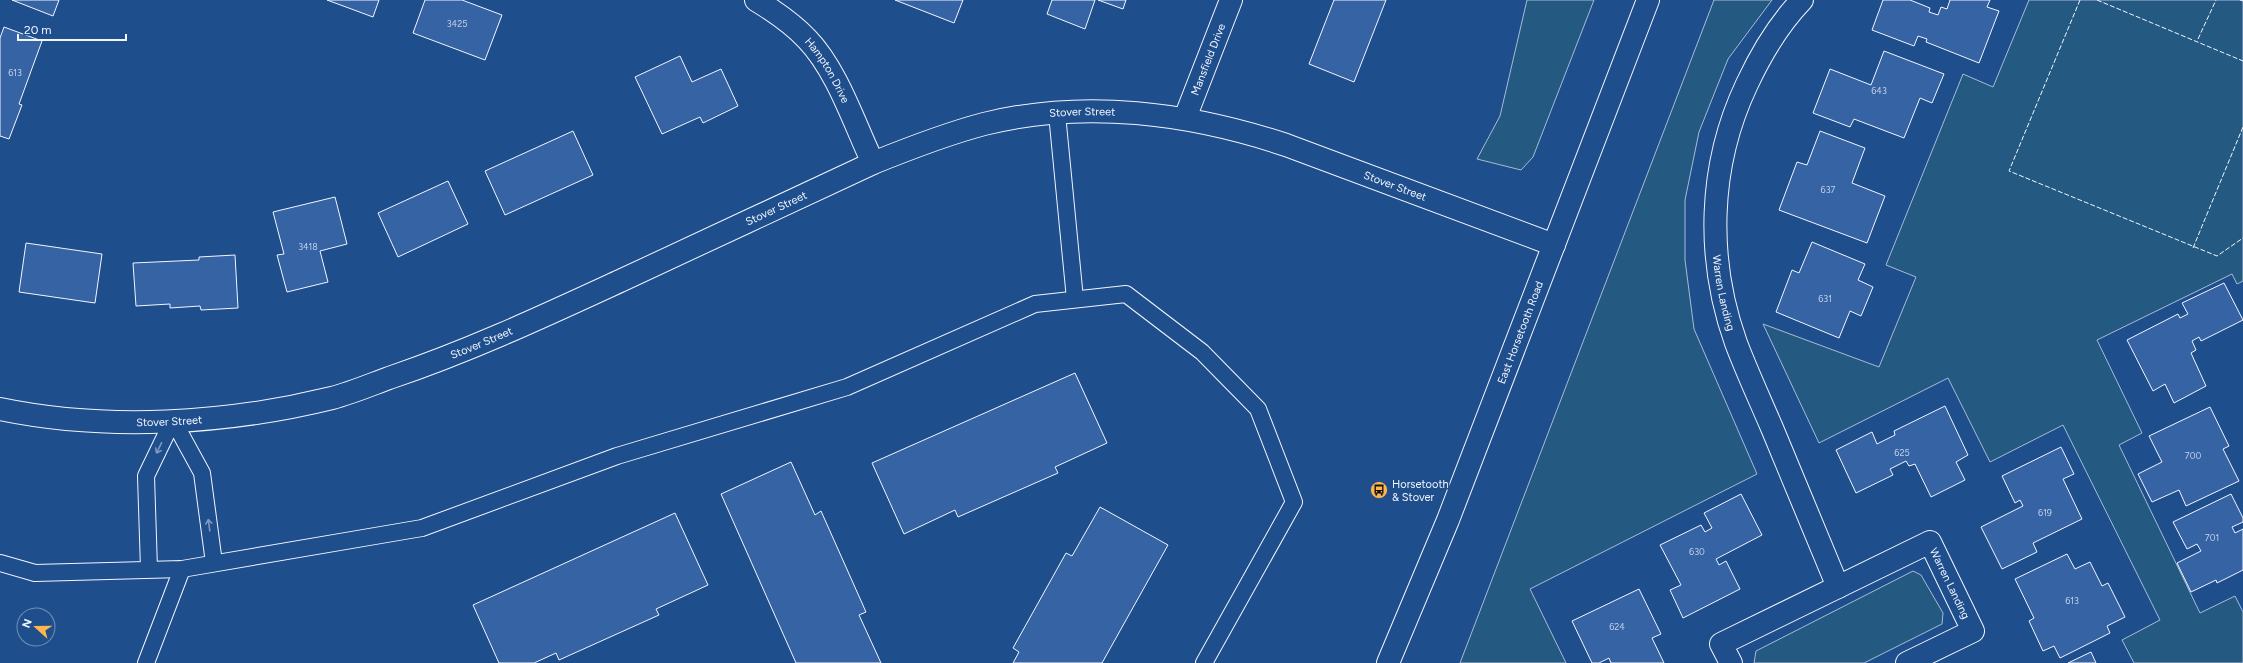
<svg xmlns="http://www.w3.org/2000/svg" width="2243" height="663" viewBox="0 0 2243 663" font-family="Figtree,sans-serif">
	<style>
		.green { fill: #245a82; stroke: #a8bbd7 }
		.building { fill: #3563a3; stroke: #f2f6ff }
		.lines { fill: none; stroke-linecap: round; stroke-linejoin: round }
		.lane-casing { stroke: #f2f6ff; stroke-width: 18 }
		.street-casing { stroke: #f2f6ff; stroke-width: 24 }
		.primary-casing { stroke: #f2f6ff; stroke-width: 24 }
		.lane { stroke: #1f4e8c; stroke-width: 16 }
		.street { stroke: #1f4e8c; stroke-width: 22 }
		.primary { stroke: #1f4e8c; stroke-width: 22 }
		.fence { stroke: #f2f6ff; stroke-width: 1; stroke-dasharray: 5 2; stroke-linecap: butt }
		.oneway { stroke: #7e9ac0 }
		.labels { text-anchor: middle; stroke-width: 3; stroke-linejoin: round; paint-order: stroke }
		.number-label { font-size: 9px; fill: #c3d1e8 }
		.street-label { font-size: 11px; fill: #f2f6ff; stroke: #1f4e8c }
		.poi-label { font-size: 11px; fill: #f2f6ff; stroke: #1f4e8c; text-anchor: start }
	</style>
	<rect width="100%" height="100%" fill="#1f4e8c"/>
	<!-- green -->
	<g class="green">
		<path d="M1527 0H1594L1533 157 1521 170 1477 159 1500 116Z"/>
		<path d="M1714 0H1772L1728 59 1699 132 1685 200V260L1694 329 1757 474 1530 589 1566 663H1460Z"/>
		<path d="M2029 0H2243V281L2237 284 2232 274 2097 340 2142 433 2119 445 2200 613 2235 596 2243 612V663H2134L2122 640 2160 620 2063 425 1990 462 1948 378 1819 443 1763 324 1879 367 1916 277 1886 265 1963 74 1993 87Z"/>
		<path d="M1913 571 1921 575 1943 613 1942 624 1864 663H1754L1756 651Z"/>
	</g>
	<!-- building -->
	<g class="building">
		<path d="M12 0H59L53 16Z"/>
		<path d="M327 0H379L373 17Z"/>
		<path d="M425 0H462L502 15 485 60 413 33Z"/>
		<path d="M895 0H963L954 23Z"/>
		<path d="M1052 0H1095L1085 29 1047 14Z"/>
		<path d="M1098 0H1126L1123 9Z"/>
		<path d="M1334 0H1386L1354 82 1309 64Z"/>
		<path d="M1883 0H1910L1930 8 1929 12 1938 15 1941 7 1947 9 1950 0H1990L1987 7 1999 11 1979 63 1926 42 1927 39 1918 36 1914 46 1872 30Z"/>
		<path d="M4 27 42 41 19 104 22 105 9 139 0 136V38Z"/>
		<path d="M1884 51 1944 74 1932 103 1920 98 1904 138 1854 119 1850 127 1813 113 1830 69 1871 85Z"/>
		<path d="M680 56 692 82 721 69 738 106 703 123 700 117 662 134 635 77Z"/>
		<path d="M573 131 593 175 505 215 485 171Z"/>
		<path d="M1820 131 1865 148 1852 183 1885 196 1867 243 1779 210 1797 162 1807 165Z"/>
		<path d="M448 181 468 224 398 257 378 213Z"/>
		<path d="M335 197 347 244 320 251 328 282 287 292 277 255 284 254 273 212Z"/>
		<path d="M1812 242 1865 264 1858 280 1873 287 1861 316 1850 311 1839 338 1776 312 1792 270 1799 273Z"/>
		<path d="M26 243 102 254 95 303 19 292Z"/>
		<path d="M235 255 238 308 201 310 200 306 170 308V304L136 306 133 263 199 260V257Z"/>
		<path d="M2224 283 2243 320 2201 341 2199 337 2192 341 2196 350 2191 353 2206 386 2174 403 2165 384 2153 391 2127 340 2178 314 2180 318 2188 314 2182 303Z"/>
		<path d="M1075 373 1107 443 1055 467 1058 473 958 517 955 510 904 534 872 463Z"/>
		<path d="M1945 406 1968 455 1956 462 1965 480 1931 497 1915 464 1909 466 1906 461 1890 469 1893 475 1856 493 1836 450 1872 432 1877 444 1895 435 1894 431Z"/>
		<path d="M2210 407 2229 446 2223 449 2239 481 2186 506 2179 490 2152 502 2138 474 2162 462 2149 436Z"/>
		<path d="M2061 447 2074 474 2063 479 2082 519 2033 543 2037 552 2002 569 1981 527 2023 506 2020 500 2015 503 2002 476Z"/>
		<path d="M791 462 815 515 821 511 866 612 859 615 881 663H796L721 494Z"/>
		<path d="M1741 494 1762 535 1716 559 1719 565 1726 561 1740 589 1683 618 1670 590 1681 585 1660 545 1701 525 1705 532 1712 528 1704 513Z"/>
		<path d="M2231 494 2243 518V522L2232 527 2235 533 2243 529V570L2217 583 2216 580 2191 592 2177 563 2201 551 2197 544 2187 549 2173 522Z"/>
		<path d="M1100 507 1168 545 1102 663H1013L1019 652 1013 648 1066 553 1072 556Z"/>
		<path d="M675 513 708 585 656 609 659 615 559 660 556 653 534 663H499L473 605Z"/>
		<path d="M2067 554 2075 569 2090 562 2102 586 2108 583 2125 617 2107 626 2110 633 2060 658 2054 646 2043 651 2029 621 2034 618 2015 579Z"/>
		<path d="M1639 589 1661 634 1652 638 1664 663H1611L1609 658 1599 663H1592L1572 621Z"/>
		<path d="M2091 652 2096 663H2068Z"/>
	</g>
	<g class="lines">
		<!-- lane casing -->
		<g class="lane-casing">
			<g id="lane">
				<path d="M1057 114 1075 299"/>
				<path d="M0 563 35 573 182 569 422 528 617 456 847 387 1035 304 1126 294 1202 352 1258 409 1294 502 1204 663"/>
				<path d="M149 569 146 476 173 420 202 473 214 563"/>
				<path d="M146 663 182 569"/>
			</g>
		</g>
		<!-- street casing -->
		<g class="street-casing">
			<g id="street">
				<path id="s1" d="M756 0C774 11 792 23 807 39 837 70 854 123 873 163"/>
				<path id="s2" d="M1802 0C1779 24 1761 54 1747 84 1708 166 1706 259 1736 343 1747 372 1760 400 1772 428 1794 481 1816 534 1838 587"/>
				<path id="s3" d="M1185 118 1231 0"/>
				<path id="s4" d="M0 409C106 431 226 424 332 398 351 393 370 385 389 378 469 351 544 316 620 281 704 242 789 202 873 163 910 148 946 134 984 124 1084 99 1190 113 1286 145L1554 245"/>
				<path id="s5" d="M1731 663 1721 644 1930 542 1973 631 1907 663"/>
			</g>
		</g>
		<!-- primary casing -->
		<g class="primary-casing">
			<g id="primary">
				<path id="s6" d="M1388 663 1448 520 1648 0"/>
			</g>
		</g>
		<!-- lane -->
		<use href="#lane" class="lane"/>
		<!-- street -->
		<use href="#street" class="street"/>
		<!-- primary -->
		<use href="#primary" class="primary"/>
		<!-- fence -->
		<g class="fence">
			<path d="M2080 0 2009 171 2217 256 2243 238"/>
			<path d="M2097 0 2243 61"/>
			<path d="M2240 0 2243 1"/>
			<path d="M2198 39 2216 0"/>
			<path d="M2193 248 2243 127"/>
		</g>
	</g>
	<!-- one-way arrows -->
	<defs><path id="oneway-shaft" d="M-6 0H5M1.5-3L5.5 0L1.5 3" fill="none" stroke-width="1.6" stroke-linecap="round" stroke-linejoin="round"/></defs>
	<g class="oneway">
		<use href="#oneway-shaft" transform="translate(159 448) rotate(116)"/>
		<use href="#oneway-shaft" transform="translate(209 525) rotate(-98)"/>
	</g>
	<!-- icons -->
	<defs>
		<g id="bus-disc" transform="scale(0.9)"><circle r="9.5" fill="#ffb74d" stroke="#1f4e8c"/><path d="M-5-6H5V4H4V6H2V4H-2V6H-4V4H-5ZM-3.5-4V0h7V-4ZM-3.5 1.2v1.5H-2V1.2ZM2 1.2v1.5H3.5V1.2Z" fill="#111"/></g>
	</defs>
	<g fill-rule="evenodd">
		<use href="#bus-disc" x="1379" y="490"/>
	</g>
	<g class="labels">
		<!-- number labels -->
		<g class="number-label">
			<text x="457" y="27">3425</text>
			<text x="15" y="76">613</text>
			<text x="1879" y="94">643</text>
			<text x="1828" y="193">637</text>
			<text x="308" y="250">3418</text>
			<text x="1825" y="302">631</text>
			<text x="1902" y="456">625</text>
			<text x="2193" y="459">700</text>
			<text x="2045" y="516">619</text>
			<text x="2212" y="541">701</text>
			<text x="1697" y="555">630</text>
			<text x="2072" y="604">613</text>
			<text x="1617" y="630">624</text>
		</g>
		<!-- street labels -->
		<g class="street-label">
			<text dy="4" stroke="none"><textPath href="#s3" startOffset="63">Mansfield Drive</textPath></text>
			<text dy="4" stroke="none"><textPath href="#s1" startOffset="102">Hampton Drive</textPath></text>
			<text dy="4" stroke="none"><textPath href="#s4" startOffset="1142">Stover Street</textPath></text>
			<text dy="4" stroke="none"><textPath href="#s4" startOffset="1466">Stover Street</textPath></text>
			<text dy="4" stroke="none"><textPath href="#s4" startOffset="818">Stover Street</textPath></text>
			<text dy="4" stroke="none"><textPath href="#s2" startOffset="315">Warren Landing</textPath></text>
			<text dy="4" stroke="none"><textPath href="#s6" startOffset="356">East Horsetooth Road</textPath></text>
			<text dy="4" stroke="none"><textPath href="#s4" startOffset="494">Stover Street</textPath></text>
			<text dy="4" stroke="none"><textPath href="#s4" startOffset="170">Stover Street</textPath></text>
			<text dy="4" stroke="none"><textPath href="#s5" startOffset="300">Warren Landing</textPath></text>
		</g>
		<!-- poi labels -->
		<g class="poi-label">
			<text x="1392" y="488">Horsetooth<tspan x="1392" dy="13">&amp; Stover</tspan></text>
		</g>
	</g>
	<!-- north arrow -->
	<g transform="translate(36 627) rotate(291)"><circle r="19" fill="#1f4e8c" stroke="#7391ba"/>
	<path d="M0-3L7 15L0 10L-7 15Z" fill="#ffb74d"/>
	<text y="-6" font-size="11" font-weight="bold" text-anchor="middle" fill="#f2f6ff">N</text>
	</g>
	<!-- scale -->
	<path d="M18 34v6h108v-6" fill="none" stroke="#f2f6ff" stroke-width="2"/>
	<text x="24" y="34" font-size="12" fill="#f2f6ff" stroke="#1f4e8c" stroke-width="3" paint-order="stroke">20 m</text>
</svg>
